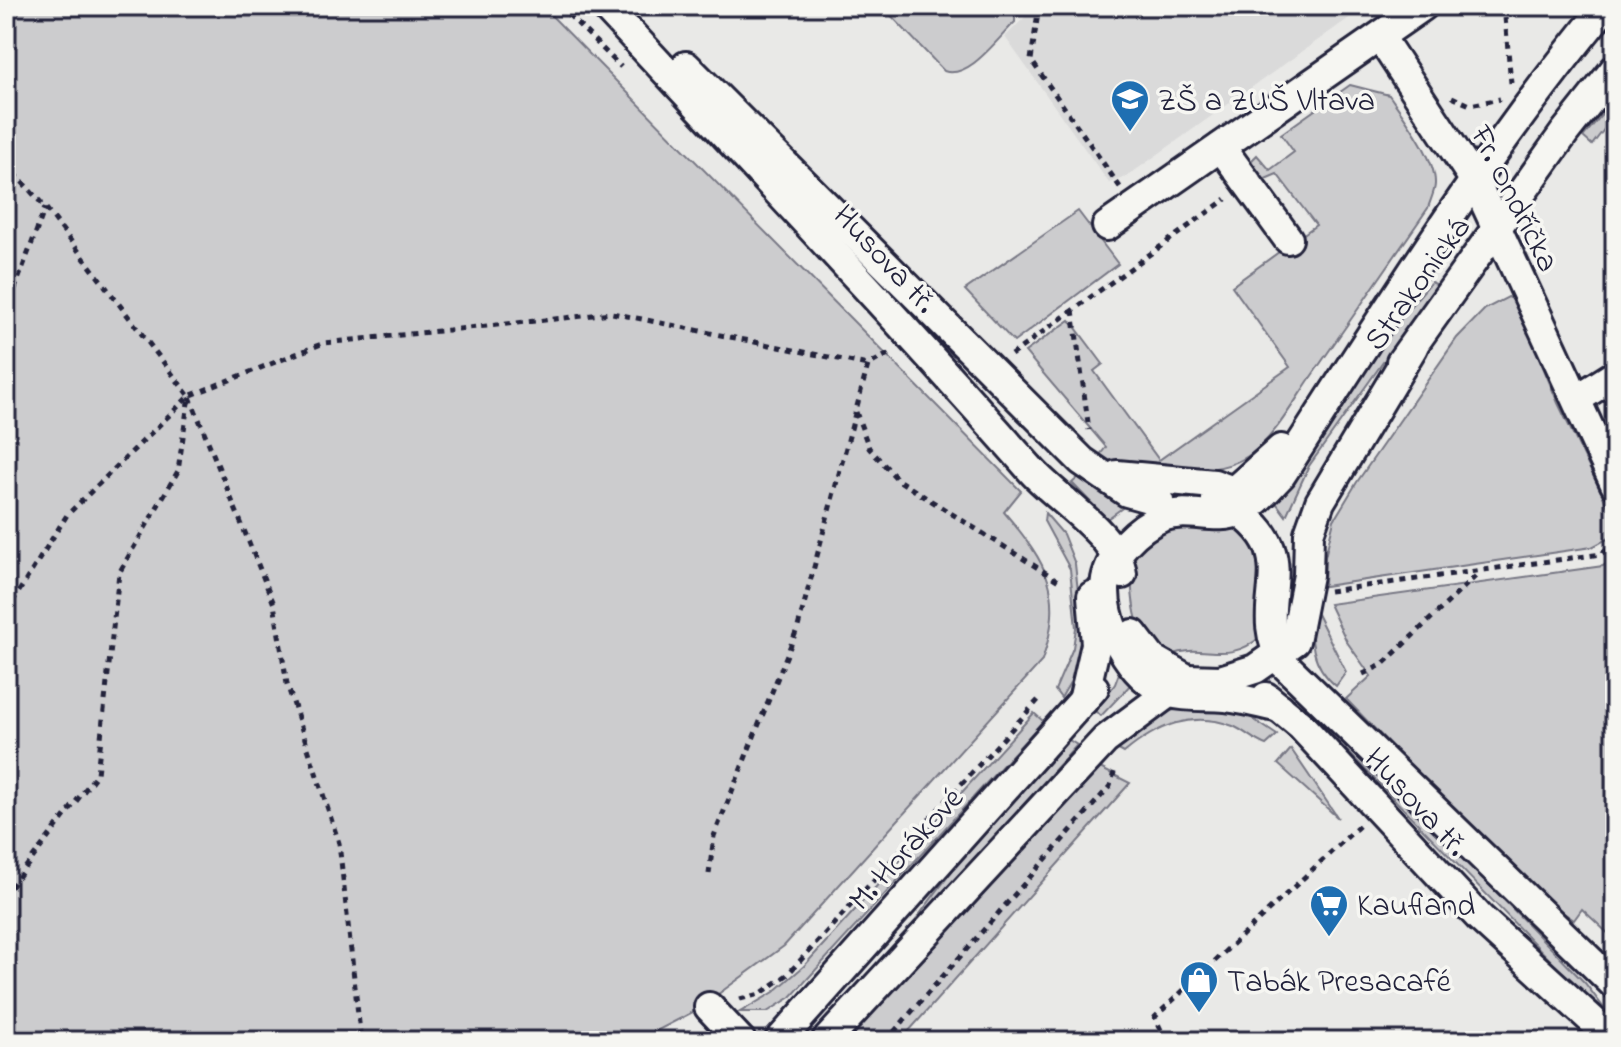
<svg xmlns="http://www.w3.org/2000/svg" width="1621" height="1047" viewBox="0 0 1621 1047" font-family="'Indie Flower',sans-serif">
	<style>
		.built { fill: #dadada }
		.green { fill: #ccccce; stroke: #777784; stroke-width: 2 }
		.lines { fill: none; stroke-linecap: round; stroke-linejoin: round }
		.minor-casing { stroke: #22223b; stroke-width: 34 }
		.path { stroke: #22223b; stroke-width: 5; stroke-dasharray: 6 6; stroke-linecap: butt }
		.minor { stroke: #f6f6f2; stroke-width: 28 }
		.labels { text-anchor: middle; stroke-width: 7; stroke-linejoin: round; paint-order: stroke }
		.poi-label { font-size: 32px; fill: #22223b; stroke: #f6f6f2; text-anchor: start }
		.street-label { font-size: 32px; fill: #22223b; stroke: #f6f6f2 }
	</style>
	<rect width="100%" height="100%" fill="#e9e9e7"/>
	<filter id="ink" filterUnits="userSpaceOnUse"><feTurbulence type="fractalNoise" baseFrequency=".0125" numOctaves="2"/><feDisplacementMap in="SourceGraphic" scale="16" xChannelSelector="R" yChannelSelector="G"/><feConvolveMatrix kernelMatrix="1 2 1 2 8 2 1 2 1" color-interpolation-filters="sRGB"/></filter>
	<g filter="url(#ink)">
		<!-- built -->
		<path class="built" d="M1029 6H1366L1126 177 1109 183 1005 37 1028 14Z"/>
		<!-- green -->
		<g class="green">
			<path d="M6 6H542L1021 491 1004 512C1048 564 1065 593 1042 661L784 946 695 1011 637 1041H6Z"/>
			<path d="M882 6H1015V22C998 38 969 80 944 71Z"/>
			<path d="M1350 85 1389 95C1403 115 1436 158 1435 184 1435 191 1430 201 1428 208 1390 263 1351 319 1313 374 1294 401 1275 438 1248 456 1215 478 1140 473 1104 460L1099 456 1106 447 1025 352 1070 320 1103 364 1094 371 1159 460 1290 367 1232 286 1316 225 1277 174 1263 180 1251 161 1257 155 1270 170 1294 152 1281 134Z"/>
			<path d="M1615 99V115L1592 145 1583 137Z"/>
			<path d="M1078 211 1118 264 1014 342 965 290Z"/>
			<path d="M1431 282 1438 285 1309 466 1286 516 1274 500 1401 317Z"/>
			<path d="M1508 297 1515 300 1520 311 1558 403 1615 521V535L1592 547 1324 586 1325 557 1334 520 1357 482 1457 338 1485 309Z"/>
			<path d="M1080 476 1101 492 1132 501 1107 519 1072 483Z"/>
			<path d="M1045 513 1063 534 1075 564 1083 637 1076 672 1061 698 1055 690 1073 648 1076 628 1070 569 1044 521Z"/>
			<path d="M1240 521 1264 566 1260 637C1227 666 1203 642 1170 655 1162 649 1150 643 1144 635 1131 619 1129 565 1133 546L1159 529Z"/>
			<path d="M1615 557 1614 597 1615 940 1582 909 1574 920 1533 892 1346 699 1371 676 1347 642 1329 604 1603 566Z"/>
			<path d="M1314 608 1346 672 1336 686C1311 665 1309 639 1314 608Z"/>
			<path d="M1122 665 1135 680 1101 716 1095 711 1115 684Z"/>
			<path d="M1190 707 1244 713 1277 735 1266 745C1254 741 1245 731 1233 726 1192 710 1156 726 1124 753L1113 747 1154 714Z"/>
			<path d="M1034 713 1043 721 791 997 767 1012H740L774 992 804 966Z"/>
			<path d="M1327 719 1585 983 1603 1007 1591 1002 1321 724Z"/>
			<path d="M1069 740 1077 745 920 920 917 918 958 863Z"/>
			<path d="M1291 749 1338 818 1278 764Z"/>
			<path d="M1094 765 1130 783 900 1041H844Z"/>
		</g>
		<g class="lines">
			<!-- minor casing -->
			<g class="minor-casing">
				<g id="minor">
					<path d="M605 6C748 160 893 313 1032 471 1057 499 1118 536 1122 574"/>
					<path d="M1380 37 1475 181 1615 484"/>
					<path d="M686 66 1082 461 1127 492 1159 501"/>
					<path d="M1221 147 1288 239"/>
					<path d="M1107 226 1423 6"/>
					<path d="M1401 362 1565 132 1615 69"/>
					<path d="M1577 399 1615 375"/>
					<path d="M1117 475 1214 484 1241 494"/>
					<path d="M1216 500 1235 490 1281 449"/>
					<path d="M1224 502C1316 556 1244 600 1284 664L1615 985"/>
					<path d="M1133 634 1152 659 1187 679"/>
					<path d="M1266 697 1301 726 1480 918 1615 1041"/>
					<path d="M1083 701 1096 644 1092 596"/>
					<path d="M1280 708C1262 704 1244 699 1226 697 1209 695 1188 698 1171 693 1131 682 1099 619 1106 579 1111 553 1139 527 1162 517 1188 507 1216 522 1240 511 1256 504 1269 487 1281 475 1384 315 1485 152 1606 6"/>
					<path d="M709 1007 741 1041"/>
					<path d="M779 1041 1094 688"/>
					<path d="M826 1041 1105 740 1187 679 1220 680 1255 669 1295 641 1308 575 1309 533 1320 502 1413 347"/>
				</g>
			</g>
			<!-- path -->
			<g class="path">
				<path d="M560 6 621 67"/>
				<path d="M1039 6 1031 60 1120 187"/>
				<path d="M1504 6 1511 83"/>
				<path d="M1452 97 1470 105 1500 99"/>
				<path d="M6 164 45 207 189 396 178 471 119 573 97 774 6 893"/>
				<path d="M6 298 14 291 45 208"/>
				<path d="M1073 310 1089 430"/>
				<path d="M1011 355 1226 199"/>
				<path d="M190 397 274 604 287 684 339 843 361 1041"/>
				<path d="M856 412 869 448 898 480 1062 583"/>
				<path d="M1329 591 1601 554 1615 545"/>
				<path d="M6 612 67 515 189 396 324 343 612 313 868 365"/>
				<path d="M1363 674 1382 665 1479 573"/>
				<path d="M709 874 714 836 798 627 868 365 890 353"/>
				<path d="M740 999 760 994 787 975 1041 697"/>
				<path d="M675 1041 692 1031"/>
				<path d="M886 1041 1110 786 1115 769"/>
				<path d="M1166 1041 1155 1017 1359 826"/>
			</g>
			<!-- minor -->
			<use href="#minor" class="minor"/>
		</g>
	</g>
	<!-- icons -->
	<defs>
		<g id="school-pin" transform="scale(2)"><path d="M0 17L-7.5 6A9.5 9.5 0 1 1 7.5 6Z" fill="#1f6fb2" stroke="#f6f6f2"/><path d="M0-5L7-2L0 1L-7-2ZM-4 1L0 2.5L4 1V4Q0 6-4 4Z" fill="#fff"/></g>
		<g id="supermarket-pin" transform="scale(2)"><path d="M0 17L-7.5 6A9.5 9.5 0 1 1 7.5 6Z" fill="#1f6fb2" stroke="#f6f6f2"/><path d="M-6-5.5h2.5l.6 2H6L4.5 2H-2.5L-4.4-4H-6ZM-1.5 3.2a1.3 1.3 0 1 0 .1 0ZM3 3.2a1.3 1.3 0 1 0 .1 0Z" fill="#fff"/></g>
		<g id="shop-pin" transform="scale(2)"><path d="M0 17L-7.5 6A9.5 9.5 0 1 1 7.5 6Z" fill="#1f6fb2" stroke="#f6f6f2"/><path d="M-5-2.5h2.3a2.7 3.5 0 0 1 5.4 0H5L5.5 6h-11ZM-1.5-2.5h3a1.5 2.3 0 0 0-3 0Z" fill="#fff"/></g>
	</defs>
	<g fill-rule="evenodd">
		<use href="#school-pin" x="1130" y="99"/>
		<use href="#supermarket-pin" x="1329" y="904"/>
		<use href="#shop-pin" x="1199" y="980"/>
	</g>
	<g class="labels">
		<!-- poi labels -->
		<g class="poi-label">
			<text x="1158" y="110">ZŠ a ZUŠ Vltava</text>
			<text x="1357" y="915">Kaufland</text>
			<text x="1227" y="991">Tabák Presacafé</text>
		</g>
		<!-- street labels -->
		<g class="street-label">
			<text transform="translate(1516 198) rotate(63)" y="11">Fr. Ondříčka</text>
			<text transform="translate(886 258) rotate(47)" y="11">Husova tř.</text>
			<text transform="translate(1416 283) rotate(-54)" y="11">Strakonická</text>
			<text transform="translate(1417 801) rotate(47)" y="11">Husova tř.</text>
			<text transform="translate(905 848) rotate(-48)" y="11">M. Horákové</text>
		</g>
	</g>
	<!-- margin -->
	<rect width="1621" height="1047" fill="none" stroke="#f6f6f2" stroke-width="32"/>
	<rect x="16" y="16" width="1589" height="1015" fill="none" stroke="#22223b" stroke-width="3" filter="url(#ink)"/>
</svg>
